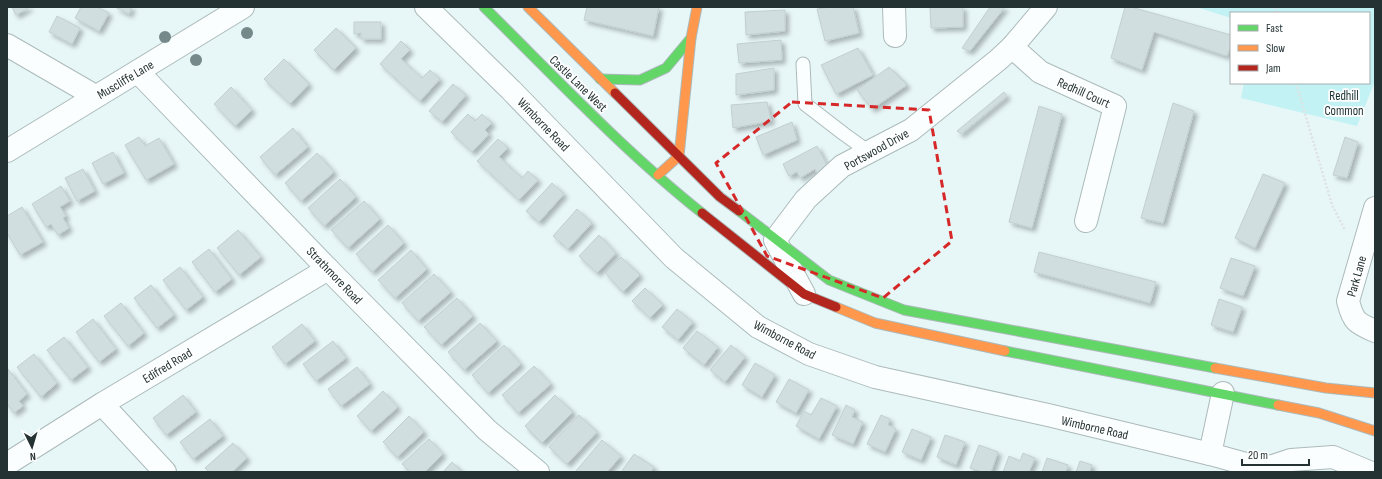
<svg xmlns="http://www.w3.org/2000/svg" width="1382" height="479" viewBox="0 0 1382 479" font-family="'Sofia Sans Condensed',sans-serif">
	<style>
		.green { fill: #c3f2f5 }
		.building { fill: #d1dedf; stroke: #c2cfcf; filter: url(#shadow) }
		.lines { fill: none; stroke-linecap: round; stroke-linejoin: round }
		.lane-casing { stroke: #acbaba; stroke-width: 15 }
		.street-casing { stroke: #acbaba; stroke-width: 24 }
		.fast-casing { stroke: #acbaba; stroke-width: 11 }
		.slow-casing { stroke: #acbaba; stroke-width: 11 }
		.jam-casing { stroke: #acbaba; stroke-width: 11 }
		.path { stroke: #dee2e3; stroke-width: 2.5; stroke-dasharray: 2 2; stroke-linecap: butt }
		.lane { stroke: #fbfefe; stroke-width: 13 }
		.street { stroke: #fbfefe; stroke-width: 22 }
		.fast { stroke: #63d668; stroke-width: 9 }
		.slow { stroke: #ff974d; stroke-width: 9 }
		.jam { stroke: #b3261e; stroke-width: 9 }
		.tree { fill: #75888a }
		.marked { fill: none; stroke: #d62828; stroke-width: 3; stroke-dasharray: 8 5; stroke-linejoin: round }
		.labels { text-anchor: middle; stroke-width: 3.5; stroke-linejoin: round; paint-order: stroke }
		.street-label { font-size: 13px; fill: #243233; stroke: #fff }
		.park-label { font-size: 13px; fill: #172e30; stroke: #fff }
	</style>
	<defs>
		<filter id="shadow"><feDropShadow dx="3.5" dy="3.5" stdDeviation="2" flood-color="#0004"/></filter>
	</defs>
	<rect width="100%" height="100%" fill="#e7f6f7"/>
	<!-- green -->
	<path class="green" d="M1196 7H1375V81L1357 126 1241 98 1244 83H1369V13H1231V18Z"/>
	<!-- building -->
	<g class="building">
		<path d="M12 7H30L16 15Z"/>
		<path d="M81 7H97L109 13 99 31 75 18Z"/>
		<path d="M115 7H132L129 14Z"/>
		<path d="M587 7H659L653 36 584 20Z"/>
		<path d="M830 7H853L859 33 825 41 817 9Z"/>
		<path d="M930 7H963V27L931 28Z"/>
		<path d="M990 7H1005L970 51 962 48Z"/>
		<path d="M1125 7H1131L1231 35V45L1227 56 1154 32 1142 70 1111 58Z"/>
		<path d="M785 10V31L746 35 745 12Z"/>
		<path d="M57 16 80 28 72 44 49 32Z"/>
		<path d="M354 22H381V39H361V33L354 34Z"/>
		<path d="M336 28 356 48 334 70 314 50Z"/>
		<path d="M781 40 782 60 739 63 737 44Z"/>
		<path d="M401 41 410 50 401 59 422 78 430 70 440 79 420 101 380 64Z"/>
		<path d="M858 48 873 75 836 94 821 65Z"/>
		<path d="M284 59 309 84 290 104 264 79Z"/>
		<path d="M889 67 907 85 872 109 857 90Z"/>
		<path d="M774 68V90L736 95V74Z"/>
		<path d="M453 84 466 95 442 122 429 111Z"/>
		<path d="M231 87 252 110 235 126 214 104Z"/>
		<path d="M1004 92 1007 96 961 134 957 131Z"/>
		<path d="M767 102 771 121 733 128 731 105Z"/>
		<path d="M1173 103 1194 111 1163 223 1141 218Z"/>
		<path d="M1039 106 1062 114 1032 228 1009 222Z"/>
		<path d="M468 114 475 121 482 114 492 123 485 130 489 134 472 152 451 132Z"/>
		<path d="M792 122 797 140 763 155 756 137Z"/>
		<path d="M293 128 308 147 275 175 260 157Z"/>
		<path d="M139 137 145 146 159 138 174 164 146 180 125 145Z"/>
		<path d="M1345 137 1358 142 1347 178 1333 175Z"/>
		<path d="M498 139 508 148 499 157 522 178 528 171 538 180 519 200 477 161Z"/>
		<path d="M817 146 829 169 818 175 815 169 800 178 797 172 789 176 783 164Z"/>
		<path d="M113 152 124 173 103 184 92 163Z"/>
		<path d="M317 153 334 172 301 201 285 183Z"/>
		<path d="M83 169 95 191 77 201 65 178Z"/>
		<path d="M1263 174 1285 183 1255 248 1235 238Z"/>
		<path d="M340 179 356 197 324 226 308 208Z"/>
		<path d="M552 183 564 194 539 222 526 211Z"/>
		<path d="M61 186 70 201 60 207 66 216 63 218 69 228 58 235 51 224 46 227 32 204Z"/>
		<path d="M364 201 380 219 348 248 331 230Z"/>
		<path d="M22 207 43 242 20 255 7 233V216Z"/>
		<path d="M577 209 592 223 568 249 553 236Z"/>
		<path d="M388 225 404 243 372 272 356 254Z"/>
		<path d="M238 230 261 257 239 275 217 248Z"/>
		<path d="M599 235 616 253 597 273 579 256Z"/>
		<path d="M209 249 232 279 215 292 192 262Z"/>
		<path d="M411 250 427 269 395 298 378 280Z"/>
		<path d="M1039 252 1156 282 1150 303 1034 272Z"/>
		<path d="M621 257 640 275 623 292 605 273Z"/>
		<path d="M1231 258 1255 266 1243 296 1220 288Z"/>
		<path d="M180 267 203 297 186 310 163 280Z"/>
		<path d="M434 274 451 292 418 321 402 303Z"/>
		<path d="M151 285 174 315 157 328 134 298Z"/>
		<path d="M645 288 663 305 650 318 632 301Z"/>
		<path d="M457 298 473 316 441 345 424 327Z"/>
		<path d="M1219 299 1242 307 1233 332 1211 325Z"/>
		<path d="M121 303 144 333 128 346 104 316Z"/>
		<path d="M677 309 693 322 678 340 662 327Z"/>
		<path d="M93 319 116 349 99 362 76 332Z"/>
		<path d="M480 323 497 341 464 370 448 352Z"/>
		<path d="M302 324 315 341 285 364 272 347Z"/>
		<path d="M697 331 718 347 704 365 683 348Z"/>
		<path d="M64 337 88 367 71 380 47 350Z"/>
		<path d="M333 341 346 358 316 381 303 364Z"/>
		<path d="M504 345 521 364 488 393 472 375Z"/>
		<path d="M731 345 745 357 725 382 710 370Z"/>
		<path d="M34 354 57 383 41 397 17 367Z"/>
		<path d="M755 363 775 375 762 397 742 385Z"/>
		<path d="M534 366 551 384 518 413 502 395Z"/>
		<path d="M357 367 370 384 341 406 328 389Z"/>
		<path d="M8 369 27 394 19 401 23 406 14 413 7 404Z"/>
		<path d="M789 379 809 390 796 413 776 402Z"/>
		<path d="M383 391 398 407 371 431 357 416Z"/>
		<path d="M183 395 196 412 166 435 153 418Z"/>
		<path d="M555 395 573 412 542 443 525 426Z"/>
		<path d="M821 398 837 406 819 439 796 426 804 411 811 415Z"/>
		<path d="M846 405 855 410 852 417 863 422 853 444 832 435Z"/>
		<path d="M579 415 597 432 567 464 549 447Z"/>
		<path d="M881 415 890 419 888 425 896 429 885 452 867 444Z"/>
		<path d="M409 416 424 432 397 457 383 442Z"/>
		<path d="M210 419 223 436 193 459 180 442Z"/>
		<path d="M912 429 931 437 921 460 902 452Z"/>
		<path d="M945 435 965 442 956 465 937 457Z"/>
		<path d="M429 439 443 454 425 472H410L402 464Z"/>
		<path d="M602 440 621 456 607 472H575Z"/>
		<path d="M233 443 247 458 232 472H209L205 468Z"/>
		<path d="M979 445 998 452 991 472H982L970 468Z"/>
		<path d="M1023 453 1035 458 1029 472H1003L1009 456 1020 461Z"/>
		<path d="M634 454 654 467 651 472H621Z"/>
		<path d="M1047 458 1068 465 1066 472H1042Z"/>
		<path d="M1080 461 1092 465 1090 471 1093 472H1076Z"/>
		<path d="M452 462 462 472H443Z"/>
	</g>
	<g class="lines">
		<!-- lane casing -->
		<g class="lane-casing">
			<path id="lane" d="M803 64 805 104 844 134 869 152"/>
		</g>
		<!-- street casing -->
		<g class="street-casing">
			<g id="street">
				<path d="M426 7 511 90 674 258 758 327 809 354 875 377 1048 415 1210 454 1257 467 1273 466 1291 460 1333 457 1369 472"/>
				<path d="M894 7 895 36"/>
				<path d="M7 45 95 96"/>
				<path d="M1012 47 1046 7"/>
				<path d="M138 72 328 269 487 430 538 472"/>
				<path d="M7 151 243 7"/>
				<path d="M1375 208 1348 301C1353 321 1356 323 1375 331"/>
				<path d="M804 294 775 240 806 199 842 166 911 130 998 60 1012 47 1040 72 1115 106 1086 221"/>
				<path d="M102 404 165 472"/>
				<path d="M1210 454 1223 393"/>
				<path d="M7 464 102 404 328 269"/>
			</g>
		</g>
		<!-- fast casing -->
		<g class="fast-casing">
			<g id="fast">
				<path d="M484 7C555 77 624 151 702 213"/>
				<path d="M600 79 640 80 666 68 691 38"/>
				<path d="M739 211 829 280 904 310 1215 368"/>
				<path d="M1005 351 1278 405"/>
			</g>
		</g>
		<!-- slow casing -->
		<g class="slow-casing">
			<g id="slow">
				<path d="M528 7 615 93"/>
				<path d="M658 175 679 156 691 38 697 7"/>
				<path d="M836 307 875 323 1005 351"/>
				<path d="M1215 368 1326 388 1375 393"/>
				<path d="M1278 405 1319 413 1375 431"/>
			</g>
		</g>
		<!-- jam casing -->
		<g class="jam-casing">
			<g id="jam">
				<path d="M615 93 720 197 739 211"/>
				<path d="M702 213 804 294 836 307"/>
			</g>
		</g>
		<!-- path -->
		<g class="path">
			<path d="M1275 7 1277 13"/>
			<path d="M1296 83 1332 205 1345 230"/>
		</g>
		<!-- lane -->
		<use href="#lane" class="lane"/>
		<!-- street -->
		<use href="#street" class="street"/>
		<!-- fast -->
		<use href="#fast" class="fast"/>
		<!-- slow -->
		<use href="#slow" class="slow"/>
		<!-- jam -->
		<use href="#jam" class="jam"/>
	</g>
	<!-- trees -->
	<g class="tree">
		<circle cx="247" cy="33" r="6"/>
		<circle cx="165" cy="37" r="6"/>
		<circle cx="196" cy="60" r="6"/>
	</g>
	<!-- marked area -->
	<path class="marked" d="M792 102 929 110 952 241 883 298 767 256 716 163Z"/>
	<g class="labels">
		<!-- street labels -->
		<g class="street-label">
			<text transform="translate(125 79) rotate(-31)" y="5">Muscliffe Lane</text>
			<text transform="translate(579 83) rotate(44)" y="5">Castle Lane West</text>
			<text transform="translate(1084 92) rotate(24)" y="5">Redhill Court</text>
			<text transform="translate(544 124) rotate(46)" y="5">Wimborne Road</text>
			<text transform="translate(876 149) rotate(-29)" y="5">Portswood Drive</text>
			<text transform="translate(335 275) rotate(46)" y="5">Strathmore Road</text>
			<text transform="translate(1356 276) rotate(-74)" y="5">Park Lane</text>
			<text transform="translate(785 339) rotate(28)" y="5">Wimborne Road</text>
			<text transform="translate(167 365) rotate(-31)" y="5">Edifred Road</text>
			<text transform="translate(1095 427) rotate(13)" y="5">Wimborne Road</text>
		</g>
		<!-- park labels -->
		<g class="park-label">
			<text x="1344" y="100">Redhill<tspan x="1344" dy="15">Common</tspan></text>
		</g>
	</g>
	<!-- border -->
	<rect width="1382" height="479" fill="none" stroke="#243233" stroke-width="16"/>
	<!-- legend -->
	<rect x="1230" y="12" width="140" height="72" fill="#ffffff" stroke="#a7adad"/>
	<rect x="1238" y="25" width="20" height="6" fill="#63d668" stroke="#a7adad"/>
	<text x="1266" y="32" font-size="12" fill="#243233">Fast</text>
	<rect x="1238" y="45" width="20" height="6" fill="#ff974d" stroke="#a7adad"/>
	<text x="1266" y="52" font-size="12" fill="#243233">Slow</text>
	<rect x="1238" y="65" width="20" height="6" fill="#b3261e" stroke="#a7adad"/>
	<text x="1266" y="72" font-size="12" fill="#243233">Jam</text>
	<!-- north arrow -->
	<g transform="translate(32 447) rotate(175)" stroke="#ffffff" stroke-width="3" paint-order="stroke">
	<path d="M0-3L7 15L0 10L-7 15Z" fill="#243233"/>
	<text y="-6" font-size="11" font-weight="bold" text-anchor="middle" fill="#243233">N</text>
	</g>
	<!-- scale -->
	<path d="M1242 459v6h67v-6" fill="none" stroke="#243233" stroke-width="2"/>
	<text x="1248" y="459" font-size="12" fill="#243233" stroke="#ffffff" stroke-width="3" paint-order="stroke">20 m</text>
</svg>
